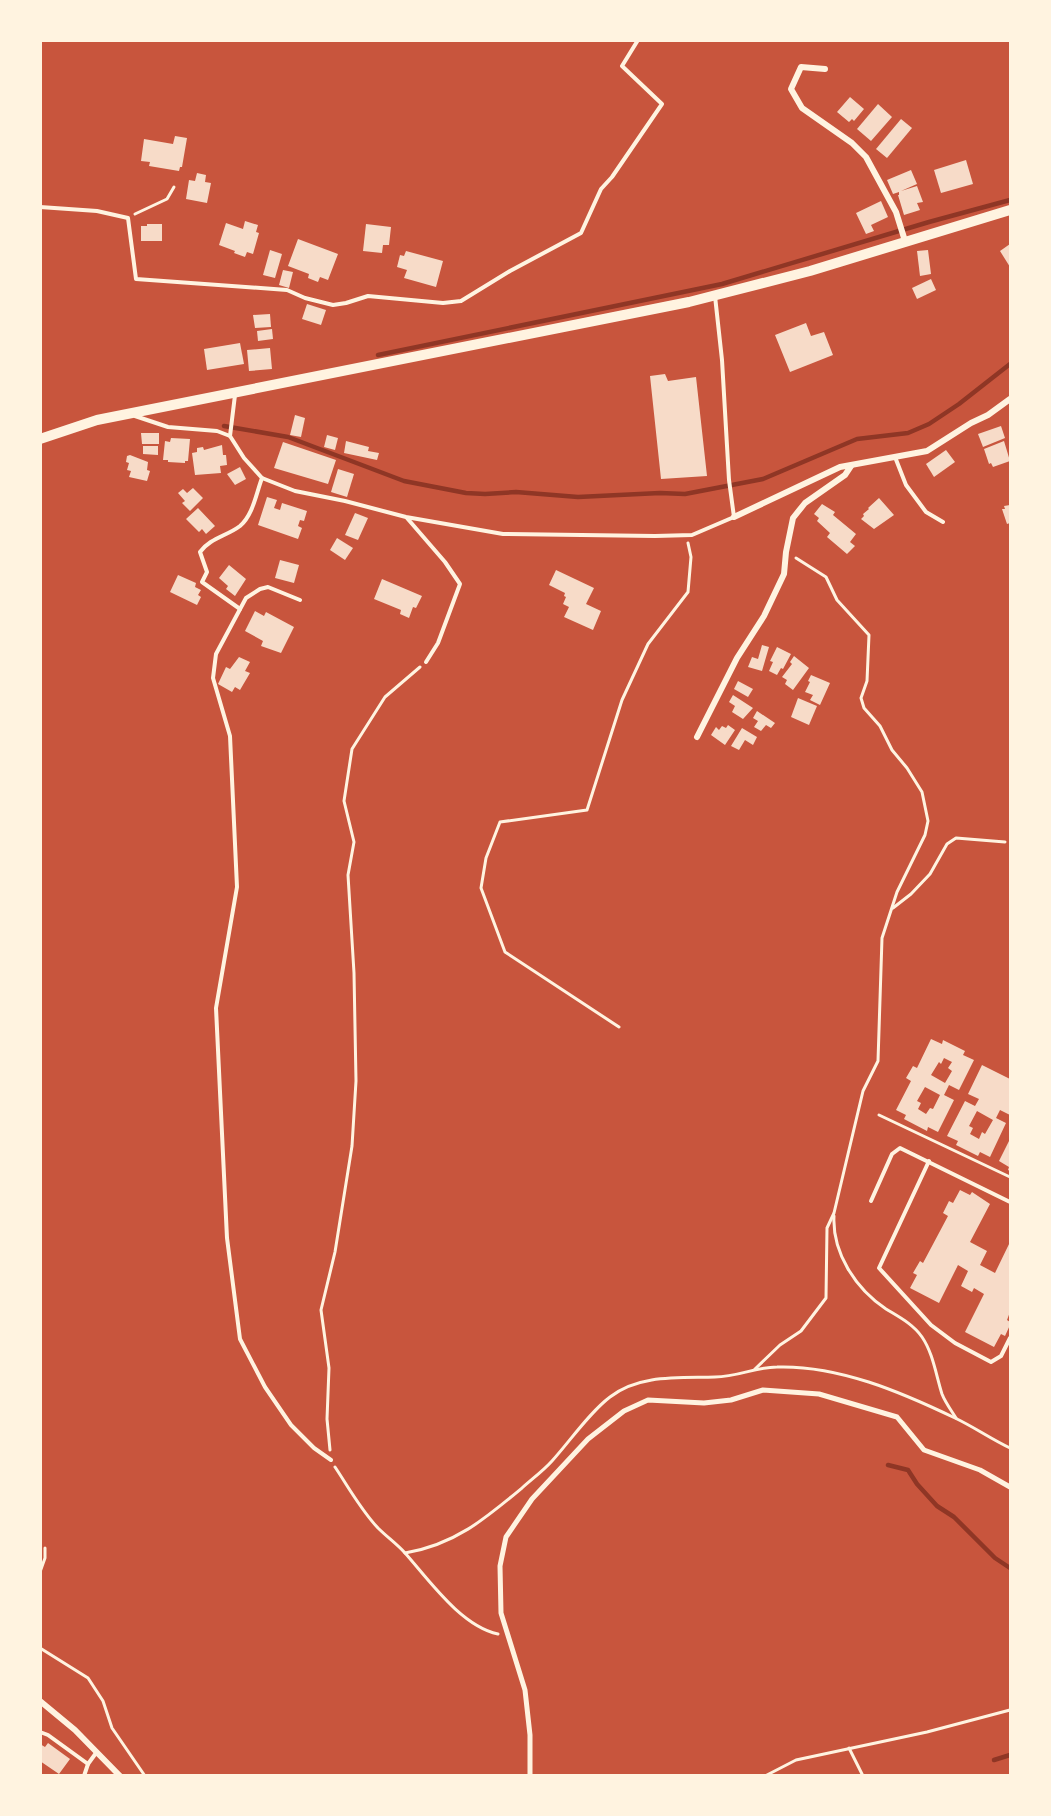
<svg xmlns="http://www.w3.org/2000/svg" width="1051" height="1816" viewBox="0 0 1051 1816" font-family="'PT Sans',sans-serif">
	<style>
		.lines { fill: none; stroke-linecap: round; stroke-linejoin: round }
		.stream { stroke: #8f3625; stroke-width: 4.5 }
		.building { fill: #f7dbc8; fill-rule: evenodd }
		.path { stroke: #fff3e0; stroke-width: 3 }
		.service { stroke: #fff3e0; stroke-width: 4 }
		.pedestrian { stroke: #fff3e0; stroke-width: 5 }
		.minor { stroke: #fff3e0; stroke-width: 6 }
		.tertiary { stroke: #fff3e0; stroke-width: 10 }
	</style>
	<rect width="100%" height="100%" fill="#c8553d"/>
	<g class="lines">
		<!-- stream -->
		<g class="stream">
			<path d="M378 355 722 284 929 222 1010 200"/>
			<path d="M224 426 288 437 404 481 466 493 485 494 516 492 578 497 660 493 685 494 763 479 857 439 908 433 929 424 959 404 1010 364"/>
			<path d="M888 1465 908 1470 917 1484 937 1506 954 1517 995 1558 1010 1568"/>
			<path d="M994 1760 1010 1755"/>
		</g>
	</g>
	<!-- building -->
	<g class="building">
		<path d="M850 97 864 109 854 121 852 119 849 122 837 112Z"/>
		<path d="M878 104 892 117 871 141 857 129Z"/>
		<path d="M901 119 912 128 887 158 876 149Z"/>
		<path d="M175 136 187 138 182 167H180L179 171 149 166 150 162 141 161 144 139 173 144Z"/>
		<path d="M966 160 973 184 941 193 934 170Z"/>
		<path d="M911 170 917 184 901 191 917 186 923 202 917 203 920 210 904 215 898 195H899V192L893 194 887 180Z"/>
		<path d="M197 173 206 175 205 182 211 183 207 203 186 199 189 180 195 181Z"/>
		<path d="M881 201 888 217 871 225 874 231 866 234 856 213Z"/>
		<path d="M245 221 258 225 256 232 259 233 253 254 247 252 245 257 234 253 235 251 219 245 226 223 243 229Z"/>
		<path d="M147 224H162V241H141V226H147Z"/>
		<path d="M366 224 391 227 389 245H383L382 253 363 251Z"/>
		<path d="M298 239 338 254 328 280 320 277 318 282 308 278 309 274 288 266Z"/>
		<path d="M1010 244V267L1000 251Z"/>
		<path d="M270 250 282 254 275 278 263 275Z"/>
		<path d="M928 250 931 274 920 276 917 251Z"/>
		<path d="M406 251 443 261 436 287 404 278 407 270 397 267 400 255 404 256Z"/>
		<path d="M283 270 293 272 289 288 279 285Z"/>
		<path d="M931 279 936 290 917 299 912 288Z"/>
		<path d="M307 304 326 310 321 325 302 319Z"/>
		<path d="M270 314 271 327 255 328 253 315Z"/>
		<path d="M806 323 811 336 824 332 833 355 790 372 775 335Z"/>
		<path d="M272 329 273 339 258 341 257 331Z"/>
		<path d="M240 343 244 364 207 370 204 349Z"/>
		<path d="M270 348 272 369 249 371 247 350Z"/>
		<path d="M665 374 668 381 696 377 707 476 661 479 650 376Z"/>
		<path d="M295 415 305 418 301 437 290 435Z"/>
		<path d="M1001 426 1005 438 983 447 978 434Z"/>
		<path d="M141 433H159V444H142Z"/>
		<path d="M327 435 338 438 335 450 324 447Z"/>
		<path d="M171 438 190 439 188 461H185V463L168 462V460H163L165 441 170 442Z"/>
		<path d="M346 441 369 447 368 451 379 453 377 460 344 453Z"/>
		<path d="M1004 441 1010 461 993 467 991 463 989 464 984 449Z"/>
		<path d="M283 442 336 460 328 484 274 468Z"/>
		<path d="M222 445 223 455H226L227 465 220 466 221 473 195 475 192 453 197 452V448L203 447 204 450Z"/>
		<path d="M143 446H158V455L143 454Z"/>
		<path d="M946 450 955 462 934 477 926 464Z"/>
		<path d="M130 455 148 462 147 470 150 471 147 481 129 477 131 471 127 470 129 463 126 462 127 456Z"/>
		<path d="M240 467 246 479 235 485 227 474Z"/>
		<path d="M338 469 354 474 347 497 331 492Z"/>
		<path d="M193 488 203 498 190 511 182 503 185 501 178 493 183 489 187 493Z"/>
		<path d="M267 497 277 500 274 508 280 510 282 503 307 511 304 521 300 520 298 526 302 528 298 539 258 525Z"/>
		<path d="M879 498 894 515 874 529 861 519 864 516 863 514 869 509 868 508Z"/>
		<path d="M822 504 835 512 833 515 856 534 850 542 855 546 847 554 827 537 830 533 817 521 819 518 814 514Z"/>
		<path d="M1010 505V523L1007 524 1002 509H1005L1004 506Z"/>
		<path d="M198 508 215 526 206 534 202 529 199 532 186 519Z"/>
		<path d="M355 513 368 518 358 540 345 535Z"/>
		<path d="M337 538 353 548 345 560 330 550Z"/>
		<path d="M280 560 299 565 294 583 275 578Z"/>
		<path d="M229 565 246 579 235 596 226 589 228 586 219 578Z"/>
		<path d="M556 570 594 588 586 604 601 611 593 630 564 617 569 607 563 604 566 597 564 596 565 593 549 585Z"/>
		<path d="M178 575 196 583 195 587 201 590 198 595 201 597 197 605 170 592Z"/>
		<path d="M382 579 422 596 416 608 413 607 409 618 400 614 401 610 374 599Z"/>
		<path d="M255 611 264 616 266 612 294 627 281 653 261 646 263 641 245 631Z"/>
		<path d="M762 645 769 647 762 671 748 667 752 657 758 659Z"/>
		<path d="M777 647 791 654 783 669 781 668 777 675 769 671 773 662 770 661Z"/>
		<path d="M794 656 809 668 793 690 785 684 787 680 782 677 792 664 790 662Z"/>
		<path d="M239 657 250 662 245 671 250 673 240 690 235 687 232 692 218 684 226 667 230 669Z"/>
		<path d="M811 675 830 683 820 705 810 700 813 695 805 692 810 682 808 681Z"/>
		<path d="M738 681 753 689 748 697 734 689Z"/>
		<path d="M733 695 753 708 743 719 732 712 735 706 729 702Z"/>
		<path d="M798 698 817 706 809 725 791 717Z"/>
		<path d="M757 711 775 723 771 728 766 725 761 731 754 727 758 721 753 718Z"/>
		<path d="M728 725 735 730 725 745 711 735 716 727 719 730 722 726 726 728Z"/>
		<path d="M742 728 757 737 753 745 745 740 739 750 731 746Z"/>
		<path d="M931 1039 942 1044 943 1040 965 1051 963 1055 974 1060 959 1090 949 1085 944 1095 954 1100 938 1132 928 1127 927 1131 904 1119 906 1115 896 1110 911 1081 906 1078 913 1066 917 1068ZM944 1058 952 1062 948 1068 952 1071 945 1083 931 1075 939 1062 941 1064ZM925 1087 940 1095 933 1109 930 1108 926 1114 918 1109 921 1103 917 1101Z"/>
		<path d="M982 1065 1010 1079V1115L1000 1110 996 1118 1006 1123 990 1157 980 1152 978 1156 956 1145 958 1141 947 1136 965 1101 975 1106 979 1099 968 1094ZM977 1111 993 1120 985 1134 982 1132 979 1139 970 1134 973 1128 969 1126Z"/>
		<path d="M1010 1139V1171L1008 1170 1009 1167 999 1161Z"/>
		<path d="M960 1190 970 1195 972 1192 990 1204 970 1242 987 1251 980 1265 995 1273 1010 1242V1312L1007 1320 1010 1322V1325L1005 1336 1001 1334 994 1347 965 1332 984 1294 974 1288 972 1292 961 1286 968 1271 958 1265 939 1303 910 1288 917 1275 913 1273 920 1261 923 1263 948 1216 943 1213 949 1201 953 1203Z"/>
		<path d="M48 1743 70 1759 59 1774 40 1761V1744L45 1747Z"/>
	</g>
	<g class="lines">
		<!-- path -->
		<g class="path">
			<path d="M135 214 167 199 174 187"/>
			<path d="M893 908 911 894 930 874 947 844 956 838 1005 842"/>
			<path d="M619 1027 505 952 481 888 486 858 500 822 587 810 622 700 648 644 688 592 691 557 688 543"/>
			<path d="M879 1115 1010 1177"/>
			<path d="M834 1216C832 1253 856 1289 886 1309 899 1317 913 1324 922 1337 933 1353 936 1375 942 1394 945 1402 951 1410 956 1418"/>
			<path d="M755 1369 780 1345 801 1331 826 1298 827 1228 834 1213 863 1091 878 1061 882 938 897 892 925 835 928 821 922 792 907 768 892 750 880 726 864 708 861 698 867 681 869 635 837 600 826 577 796 558"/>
			<path d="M330 1450 327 1419 329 1368 321 1310 335 1252 352 1146 356 1081 354 973 348 875 354 842 344 801 352 749 385 697 420 667"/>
			<path d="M335 1467C349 1488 361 1510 378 1528 387 1537 397 1544 405 1553 429 1580 461 1626 498 1634"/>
			<path d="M405 1553C454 1545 485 1519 522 1488 532 1479 543 1471 552 1461 570 1441 590 1412 610 1397 639 1374 680 1378 715 1377 738 1377 755 1367 777 1367 838 1365 901 1392 955 1418 974 1427 991 1439 1010 1448"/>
			<path d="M40 1572 45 1558V1548"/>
			<path d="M40 1648 88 1678 103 1701 112 1728 145 1776"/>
			<path d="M849 1748 863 1776"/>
			<path d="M765 1776 796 1760 927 1732 1010 1710"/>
		</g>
		<!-- service -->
		<g class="service">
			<path d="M40 207 97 211 128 218 136 279 287 290 305 298 333 305 346 303 368 296 443 303 461 301 510 271 581 233 601 189 612 177 662 104 622 66 638 40"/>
			<path d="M235 395 230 436 244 458 262 478C256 494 253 515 240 526 227 536 210 538 200 552L207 572 202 582 240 609"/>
			<path d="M135 416 168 427 217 431 230 436"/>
			<path d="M895 457 906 485 926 512 943 522"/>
			<path d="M262 478 295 491 345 501 406 517 503 534 655 536 692 535 734 517 729 480 722 360 715 296"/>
			<path d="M407 518 445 562 460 584 438 643 426 662"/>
			<path d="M300 600 268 587 260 589 246 598 216 654 213 678 230 736 237 887 216 1008 227 1238 240 1339 265 1387 291 1425 314 1448 331 1460"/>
			<path d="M929 1161 879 1268 931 1325 955 1343 991 1362 1001 1356 1010 1338"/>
			<path d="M871 1201 892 1154 900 1148 1010 1202"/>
			<path d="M40 1732 48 1735 88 1764"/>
			<path d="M84 1776 88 1764 96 1753"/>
		</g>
		<!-- pedestrian -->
		<path class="pedestrian" d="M530 1776V1735L525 1690 501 1613 500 1566 506 1537 532 1499 588 1439 624 1411 648 1400 704 1403 731 1400 763 1390 819 1394 897 1417 924 1450 980 1470 1010 1487"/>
		<!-- minor -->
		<g class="minor">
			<path d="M825 69 801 67 791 89 802 108 852 143 866 157 896 212 905 241"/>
			<path d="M734 517 840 467 927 451 971 423 988 415 1010 399"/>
			<path d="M697 737 737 658 764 616 784 574 786 552 793 518 805 503 845 475 851 466"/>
			<path d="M40 1701 75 1730 120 1776"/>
		</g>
		<!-- tertiary -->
		<path class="tertiary" d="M40 439 97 420 689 302 810 271 1010 210"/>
	</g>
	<!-- border -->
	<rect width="1051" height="1816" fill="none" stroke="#fff3e0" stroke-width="84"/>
</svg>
